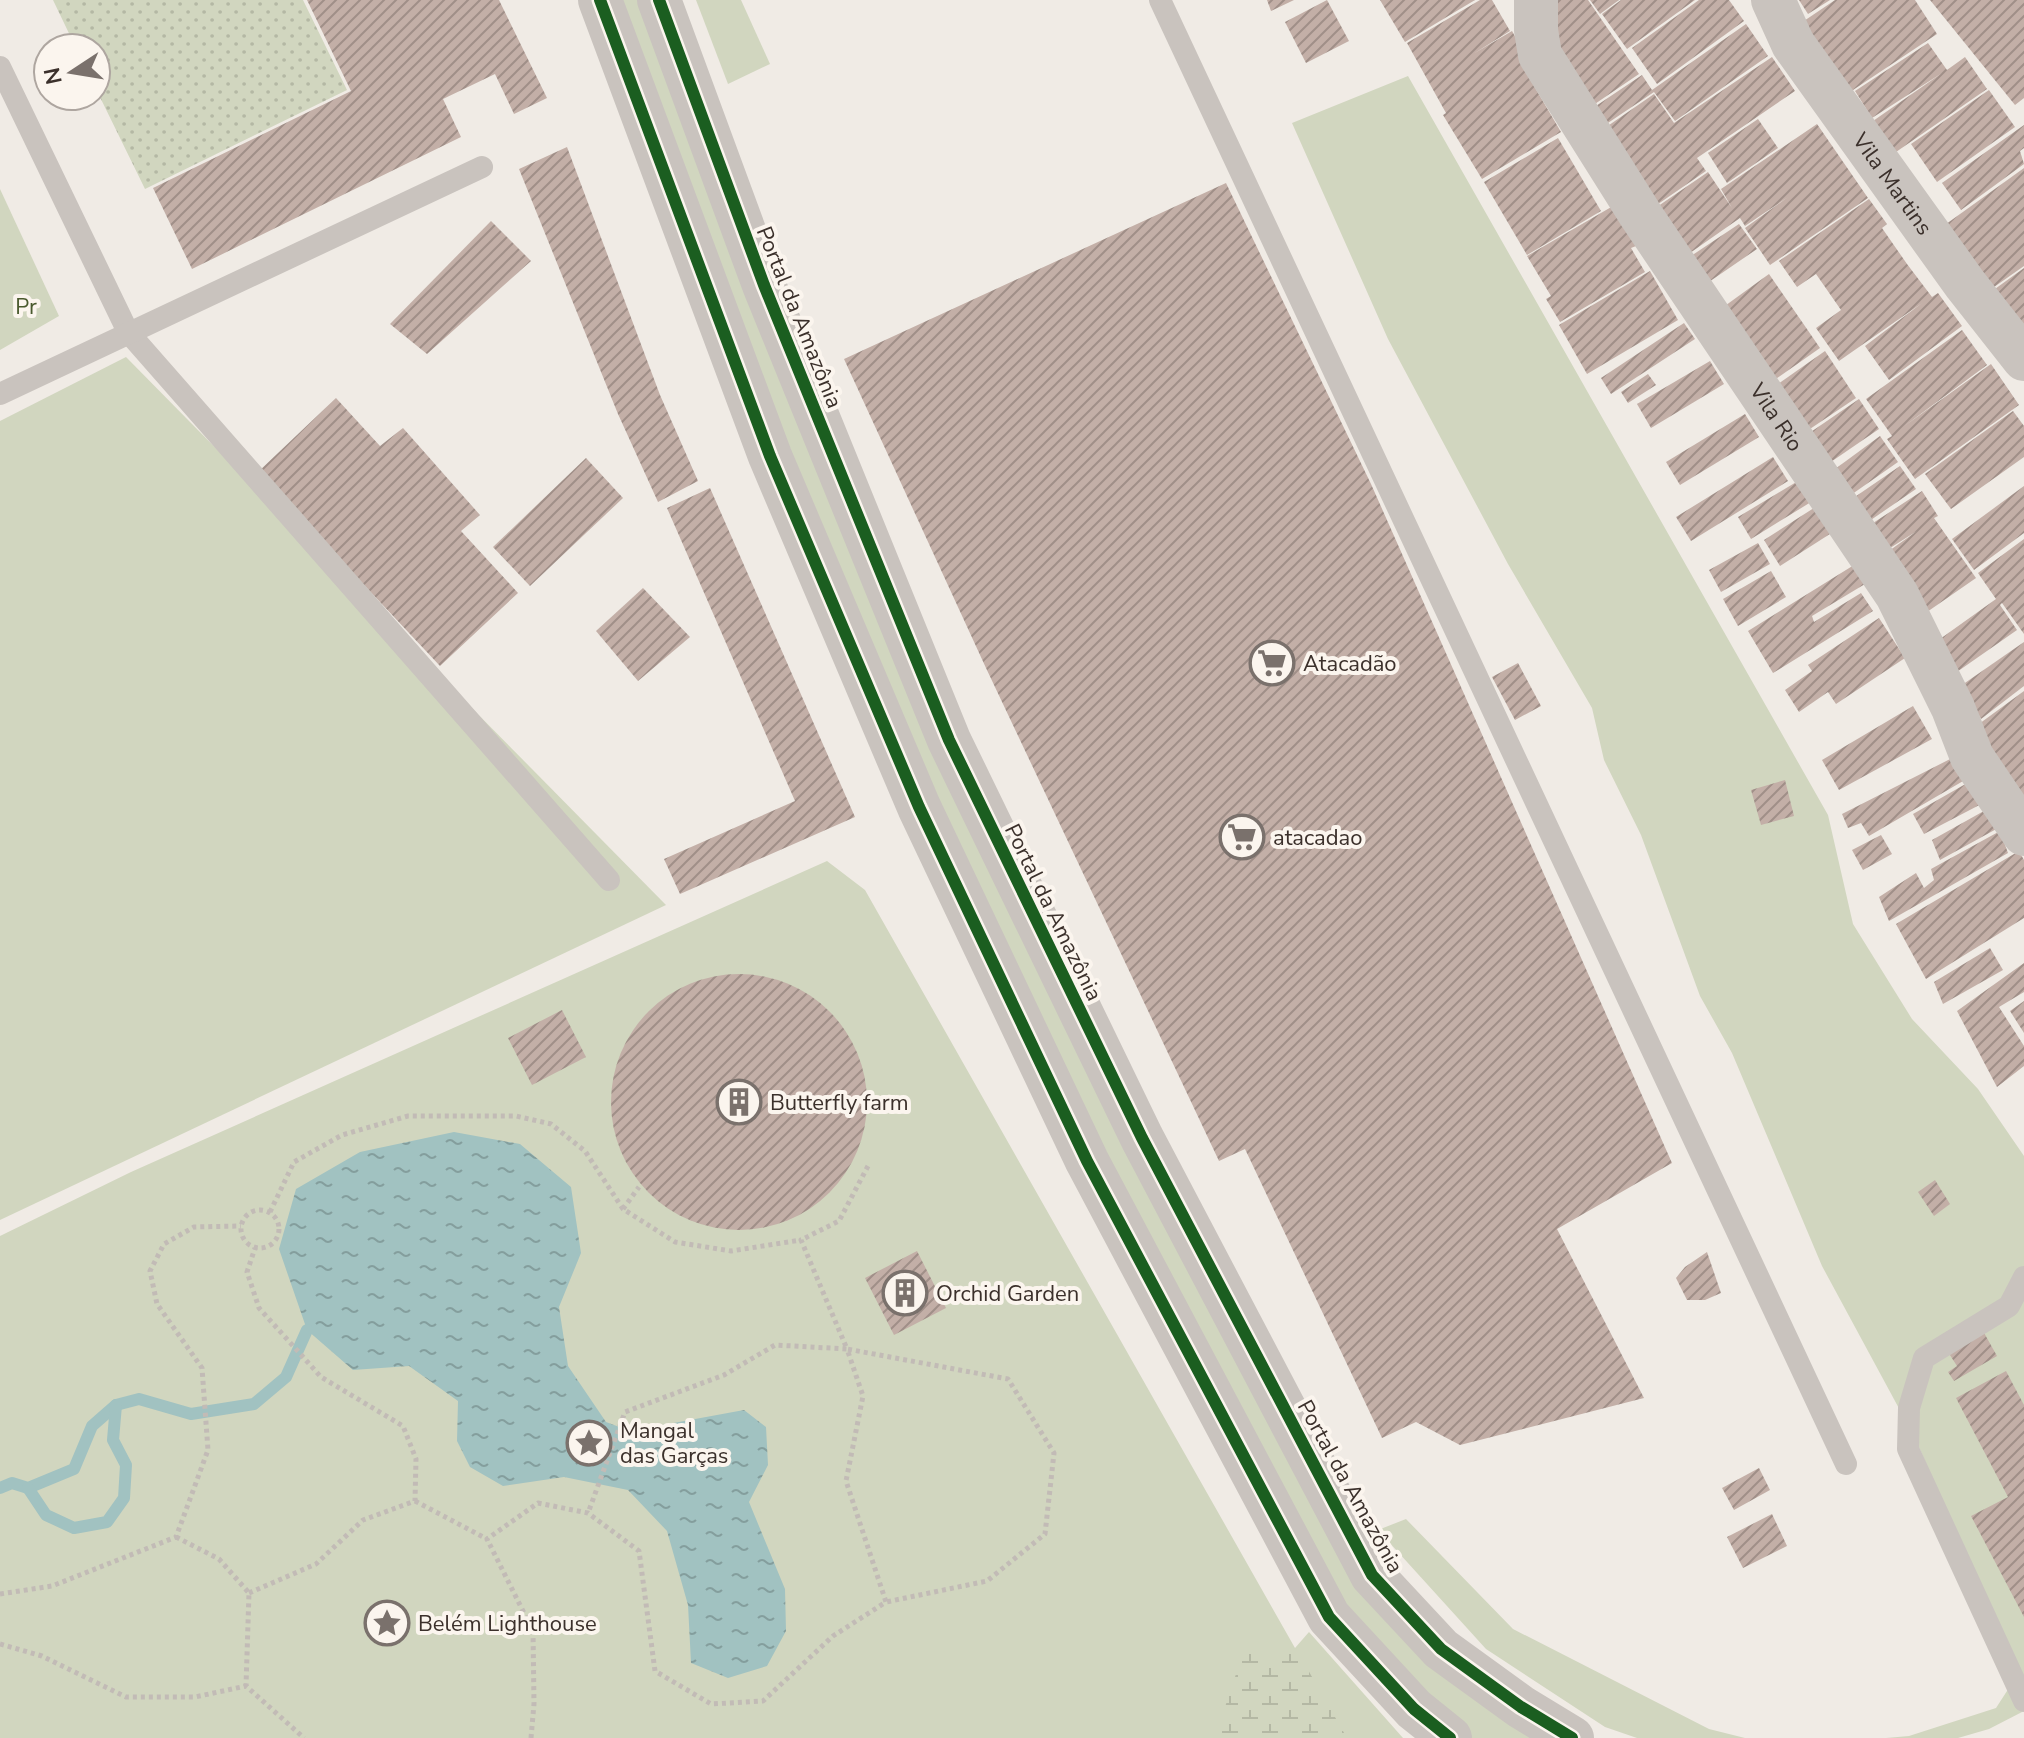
<svg xmlns="http://www.w3.org/2000/svg" width="2024" height="1738" viewBox="0 0 2024 1738" font-family="'Nunito Sans',sans-serif">
	<style>
		.green { fill: #d1d6bf }
		.wetland { fill: url(#wetland-marsh) }
		.garden { fill: url(#garden-dots) }
		.water { fill: url(#water-ripples) }
		.lines { fill: none; stroke-linecap: round; stroke-linejoin: round }
		.stream { stroke: #a1c2c1; stroke-width: 12 }
		.building { fill: url(#building-hatch) }
		.path { stroke: #c2bbb6; stroke-width: 5; stroke-dasharray: 4 4; stroke-linecap: butt }
		.service { stroke: #c9c3be; stroke-width: 22 }
		.minor { stroke: #c9c3be; stroke-width: 44 }
		.tertiary { stroke: #c9c3be; stroke-width: 44 }
		.cycleway-casing { stroke: #fbf5ee; stroke-width: 17 }
		.cycleway { stroke: #1b5e20; stroke-width: 12 }
		.labels { text-anchor: middle; stroke-width: 8; stroke-linejoin: round; paint-order: stroke }
		.street-label { font-size: 22px; fill: #3b302b; stroke: #fbf5ee }
		.park-label { font-size: 22px; fill: #4a5a2e; stroke: #fbf5ee }
		.poi-label { font-size: 22px; fill: #3b302b; stroke: #fbf5ee; text-anchor: start }
	</style>
	<defs>
		<pattern id="wetland-marsh" width="20" height="14" patternUnits="userSpaceOnUse" patternTransform="scale(2)"><rect width="20" height="14" fill="#d1d6bf"/><path d="M1 5h8M5 5V1M11 12h8M15 12V8" fill="none" stroke="#b4b8a4"/></pattern>
		<pattern id="garden-dots" width="8" height="8" patternUnits="userSpaceOnUse" patternTransform="scale(2)"><rect width="8" height="8" fill="#d1d6bf"/><path d="M2 2h.1M6 6h.1" fill="none" stroke="#b4b8a4" stroke-width="1.8" stroke-linecap="round"/></pattern>
		<pattern id="water-ripples" width="26" height="14" patternUnits="userSpaceOnUse" patternTransform="scale(2)"><rect width="26" height="14" fill="#a1c2c1"/><path d="M2 4q2-2 4 0t4 0M15 11q2-2 4 0t4 0" fill="none" stroke="#849e9d"/></pattern>
		<pattern id="building-hatch" width="6" height="6" patternUnits="userSpaceOnUse" patternTransform="scale(2)"><rect width="6" height="6" fill="#c3afa7"/><path d="M-1 1l2-2M0 6l6-6M5 7l2-2" fill="none" stroke="#a08f88"/></pattern>
	</defs>
	<rect width="100%" height="100%" fill="#f0ebe5"/>
	<!-- green -->
	<g class="green">
		<path d="M619 0H638L1338 1552 1534 1738H1464L1339 1616 1107 1182 803 490Z"/>
		<path d="M696 0H741L770 64 728 84Z"/>
		<path d="M1408 76 1828 815 1853 924 1912 1019 1978 1089 2024 1156V1711L1989 1729 1958 1738H1886L1909 1736 1996 1708 2018 1674 1915 1438 1822 1266 1732 1053 1700 996 1641 835 1604 760 1592 708 1508 564 1388 339 1292 123Z"/>
		<path d="M0 189 59 316 0 350Z"/>
		<path d="M126 357 666 905 0 1220V421Z"/>
		<path d="M827 861 865 890 1295 1648 1309 1632 1403 1738H0V1236L131 1172Z"/>
		<path d="M1406 1519 1513 1629 1709 1729 1745 1738H1637L1605 1727 1486 1649 1378 1530Z"/>
	</g>
	<!-- wetland -->
	<path class="wetland" d="M1296 1649 1347 1738H1210L1223 1713 1243 1653Z"/>
	<!-- garden -->
	<path class="garden" d="M53 0H303L347 90 145 189 96 89V48H76Z"/>
	<!-- water -->
	<path class="water" d="M454 1132 520 1144 571 1187 581 1253 559 1307 568 1366 606 1422 630 1431 744 1410 766 1427 768 1465 749 1502 785 1589 786 1631 767 1666 728 1678 691 1663 688 1605 667 1531 628 1490 564 1477 503 1486 470 1467 457 1441 458 1401 409 1366 353 1370 307 1330 279 1249 296 1189 360 1152Z"/>
	<g class="lines">
		<!-- stream -->
		<g class="stream">
			<path d="M0 1488 12 1483 28 1488 74 1469 92 1426 116 1405 139 1399 191 1414 254 1404 286 1377 307 1330"/>
			<path d="M28 1488 46 1515 74 1528 107 1522 124 1498 126 1465 113 1440 116 1405"/>
		</g>
	</g>
	<!-- building -->
	<g class="building">
		<path d="M307 0H499L547 98 514 114 495 74 443 99 461 137 192 269 153 188 351 91Z"/>
		<path d="M1267 0H1294L1271 11Z"/>
		<path d="M1327 0 1349 41 1306 63 1285 22Z"/>
		<path d="M1380 0H1475L1405 42Z"/>
		<path d="M1480 0H1492L1510 31 1473 54 1512 31 1530 63 1523 67 1561 132 1482 179 1443 115 1446 113 1407 43Z"/>
		<path d="M1542 0H1588L1639 74 1586 110 1557 68 1571 58 1556 67Z"/>
		<path d="M1590 0H1619L1600 14Z"/>
		<path d="M1621 0H1695L1627 49 1602 14Z"/>
		<path d="M1699 0H1729L1744 21 1657 84 1632 48Z"/>
		<path d="M1799 0H1830L1808 14Z"/>
		<path d="M1835 0H1915L1937 34 1844 96 1798 25Z"/>
		<path d="M1930 0H2024V98L2015 105Z"/>
		<path d="M1746 24 1768 56 1675 121 1654 92 1599 129 1587 112 1642 75 1652 90Z"/>
		<path d="M1928 43 1947 70 1965 57 1987 89 1896 152 1873 121 1942 73 1872 118 1855 91Z"/>
		<path d="M1772 57 1795 91 1697 158 1706 171 1648 211 1599 132 1654 94 1674 123Z"/>
		<path d="M1989 90 2015 127 1937 182 1911 144Z"/>
		<path d="M1758 119 1778 148 1727 183 1708 153Z"/>
		<path d="M1817 124 1868 198 1770 265 1745 228 1788 197 1745 226 1740 218 1680 260 1648 213 1708 172 1732 208 1721 189Z"/>
		<path d="M2024 125V148L2020 151 2024 164 1961 210 1942 183Z"/>
		<path d="M1558 138 1601 211 1527 255 1484 182Z"/>
		<path d="M567 147 660 395 698 481 658 502 618 414 519 169Z"/>
		<path d="M2024 168V266L1987 292 1942 227Z"/>
		<path d="M1226 183 1371 484 1672 1163 1557 1229 1644 1398 1460 1445 1416 1422 1382 1438 1245 1149 1219 1161 986 668 844 359Z"/>
		<path d="M1869 199 1887 224 1882 228 1907 264 1932 297 1938 293 1962 326 1889 380 1865 346 1922 303 1839 361 1816 328 1841 310 1816 274 1797 287 1779 261Z"/>
		<path d="M1613 206 1636 246 1631 248 1645 272 1560 322 1546 299 1551 296 1527 256Z"/>
		<path d="M491 221 531 261 427 354 390 324Z"/>
		<path d="M1739 224 1757 249 1703 286 1685 260Z"/>
		<path d="M2024 268V345L1988 294Z"/>
		<path d="M1650 271 1678 320 1587 374 1559 325Z"/>
		<path d="M1769 274 1820 348 1773 381 1722 308Z"/>
		<path d="M1684 323 1695 339 1611 394 1601 378Z"/>
		<path d="M1962 330 1987 365 1903 427 1991 364 2019 405 1915 479 1887 439 1892 436 1866 399Z"/>
		<path d="M1825 351 1856 398 1801 435 1768 391Z"/>
		<path d="M1710 361 1724 384 1651 428 1637 404Z"/>
		<path d="M1648 374 1656 385 1628 403 1621 392Z"/>
		<path d="M336 398 380 446 403 428 480 515 461 531 518 593 440 666 258 472Z"/>
		<path d="M1859 399 1879 429 1825 466 1805 436Z"/>
		<path d="M2013 411 2024 426V457L1951 509 1925 474Z"/>
		<path d="M1745 414 1759 437 1680 485 1666 462Z"/>
		<path d="M1880 436 1898 462 1848 497 1831 472Z"/>
		<path d="M1773 457 1788 481 1691 541 1676 517Z"/>
		<path d="M586 458 623 498 530 586 493 547Z"/>
		<path d="M1900 466 1916 489 1865 524 1849 501Z"/>
		<path d="M1798 481 1811 502 1751 539 1738 517Z"/>
		<path d="M2024 486V533L1974 570 1952 539Z"/>
		<path d="M710 488 855 817 680 894 664 859 795 801 667 508Z"/>
		<path d="M1922 491 1938 516 1934 518 1976 578 1927 612 1886 553 1917 531 1887 550 1870 525Z"/>
		<path d="M1817 506 1833 532 1780 566 1764 540Z"/>
		<path d="M2024 539V634L2002 603 2000 605 2017 630 1954 674 1933 644 1996 599 1978 573Z"/>
		<path d="M1758 543 1770 564 1721 592 1709 570Z"/>
		<path d="M1854 565 1865 584 1812 616 1814 622 1861 593 1873 611 1773 673 1748 631Z"/>
		<path d="M1771 571 1786 597 1738 626 1723 599Z"/>
		<path d="M643 588 690 637 638 681 596 631Z"/>
		<path d="M1879 618 1905 658 1836 704 1828 692 1799 712 1785 690 1812 671 1808 665Z"/>
		<path d="M2024 642V686L1981 719 1962 685Z"/>
		<path d="M1518 663 1541 706 1515 720 1492 677Z"/>
		<path d="M2024 691V819L1968 732Z"/>
		<path d="M1913 706 1932 739 1839 790 1822 760Z"/>
		<path d="M1960 754 1970 777 1869 836 1861 823 1848 828 1842 814Z"/>
		<path d="M1976 778 1987 801 1924 834 1913 814Z"/>
		<path d="M1785 780 1794 816 1761 825 1751 790Z"/>
		<path d="M1991 807 2000 827 1940 860 1932 840Z"/>
		<path d="M2000 831 2008 853 1889 921 1879 897 1916 873 1924 888 1934 880 1931 869Z"/>
		<path d="M1881 835 1892 854 1863 870 1852 850Z"/>
		<path d="M2019 851 2024 860V918L1926 979 1896 924Z"/>
		<path d="M1990 948 2003 970 1943 1004 1934 982Z"/>
		<path d="M2024 963V992L1999 1007 2024 1046V1066L1997 1087 1957 1011Z"/>
		<circle cx="739" cy="1102" r="128"/>
		<path d="M2024 1001V1033L2010 1011Z"/>
		<path d="M562 1010 586 1057 532 1085 508 1038Z"/>
		<path d="M1935 1180 1950 1204 1934 1216 1918 1192Z"/>
		<path d="M917 1251 946 1308 894 1335 865 1278Z"/>
		<path d="M1707 1252 1721 1293 1705 1300H1687L1676 1278 1685 1267Z"/>
		<path d="M1983 1331 1997 1356 1954 1381 1948 1372 1957 1366 1948 1352Z"/>
		<path d="M2006 1371 2024 1405V1617L1971 1516 2008 1497 1956 1398Z"/>
		<path d="M1759 1468 1770 1490 1734 1510 1722 1488Z"/>
		<path d="M1772 1514 1787 1546 1743 1568 1727 1537Z"/>
	</g>
	<g class="lines">
		<!-- path -->
		<g class="path">
			<path d="M868 1166 839 1221 801 1240 847 1349 1008 1379 1054 1453 1045 1534 987 1581 886 1602"/>
			<path d="M623 1209 639 1187"/>
			<circle cx="260" cy="1229" r="19"/>
			<path d="M270 1212 294 1162 342 1135 408 1116H516L551 1124 585 1151 623 1209 675 1242 731 1251 801 1240"/>
			<path d="M415 1501 487 1539"/>
			<path d="M176 1537 219 1559 249 1593 246 1686"/>
			<path d="M249 1593 316 1564 363 1520 415 1501 416 1459 403 1426 321 1377 259 1308 247 1272 255 1248"/>
			<path d="M0 1594 52 1586 176 1537 208 1450 202 1368 157 1304 150 1271 164 1244 194 1227 241 1226"/>
			<path d="M0 1644 42 1656 126 1697H195L246 1686 304 1738"/>
			<path d="M531 1738 534 1704 533 1631 487 1539 538 1503 588 1513 639 1551 655 1671 711 1704 763 1701 833 1636 886 1602 846 1481 863 1396 847 1349 775 1345 724 1375 625 1412 588 1513"/>
		</g>
		<!-- service -->
		<g class="service">
			<path d="M1160 0 1846 1464"/>
			<path d="M0 67 128 332 609 880"/>
			<path d="M0 394 482 167"/>
			<path d="M2024 1277 2009 1306 1924 1358 1909 1408 1908 1449 2024 1701"/>
		</g>
		<!-- minor -->
		<g class="minor">
			<path id="s1" d="M1536 0V30L1540 55 1640 214 1897 595 1953 708 1972 757 2024 834"/>
			<path id="s2" d="M1773 0 1793 44 1965 284 2024 359"/>
		</g>
		<!-- tertiary -->
		<g class="tertiary">
			<path d="M600 0 770 456 919 807 1087 1161 1329 1617 1414 1709 1450 1738"/>
			<path d="M659 0 764 285 949 740 1142 1138 1372 1575 1441 1649 1521 1707 1572 1738"/>
		</g>
		<!-- cycleway casing -->
		<g class="cycleway-casing">
			<g id="cycleway">
				<path d="M600 0 770 456 919 807 1087 1161 1329 1617 1414 1709 1450 1738"/>
				<path d="M659 0 764 285 949 740 1142 1138 1372 1575 1441 1649 1521 1707 1572 1738"/>
			</g>
		</g>
		<!-- cycleway -->
		<use href="#cycleway" class="cycleway"/>
	</g>
	<!-- icons -->
	<defs>
		<g id="supermarket-ring" transform="scale(2.3)"><circle r="9.5" fill="#fbf5ee" stroke="#7a716c" stroke-width="1.5"/><path d="M-6-5.5h2.5l.6 2H6L4.5 2H-2.5L-4.4-4H-6ZM-1.5 3.2a1.3 1.3 0 1 0 .1 0ZM3 3.2a1.3 1.3 0 1 0 .1 0Z" fill="#7a716c"/></g>
		<g id="building-ring" transform="scale(2.3)"><circle r="9.5" fill="#fbf5ee" stroke="#7a716c" stroke-width="1.5"/><path d="M-4-6H4V6H1V3H-1V6H-4ZM-2.5-4.3h1.7v1.8h-1.7ZM.8-4.3h1.7v1.8H.8ZM-2.5-1h1.7V.8h-1.7ZM.8-1h1.7V.8H.8Z" fill="#7a716c"/></g>
		<g id="sight-ring" transform="scale(2.3)"><circle r="9.5" fill="#fbf5ee" stroke="#7a716c" stroke-width="1.5"/><path d="M0-6L1.8-2.2L6-1.7L2.9 1.2L3.7 5.4L0 3.3L-3.7 5.4L-2.9 1.2L-6-1.7L-1.8-2.2Z" fill="#7a716c"/></g>
	</defs>
	<g fill-rule="evenodd">
		<use href="#supermarket-ring" x="1272" y="663"/>
		<use href="#supermarket-ring" x="1242" y="837"/>
		<use href="#building-ring" x="739" y="1102"/>
		<use href="#building-ring" x="905" y="1293"/>
		<use href="#sight-ring" x="589" y="1443"/>
		<use href="#sight-ring" x="387" y="1623"/>
	</g>
	<g class="labels">
		<!-- street labels -->
		<g class="street-label">
			<text dy="8" stroke="none"><textPath href="#s2" startOffset="220">Vila Martins</textPath></text>
			<text transform="translate(800 317) rotate(68)" y="8">Portal da Amazônia</text>
			<text dy="8" stroke="none"><textPath href="#s1" startOffset="488">Vila Rio</textPath></text>
			<text transform="translate(1054 912) rotate(64)" y="8">Portal da Amazônia</text>
			<text transform="translate(1351 1486) rotate(61)" y="8">Portal da Amazônia</text>
		</g>
		<!-- park labels -->
		<g class="park-label">
			<text x="26" y="314">Pr</text>
		</g>
		<!-- poi labels -->
		<g class="poi-label">
			<text x="1303" y="671">Atacadão</text>
			<text x="1273" y="845">atacadao</text>
			<text x="770" y="1110">Butterfly farm</text>
			<text x="936" y="1301">Orchid Garden</text>
			<text x="620" y="1438">Mangal<tspan x="620" dy="25">das Garças</tspan></text>
			<text x="418" y="1631">Belém Lighthouse</text>
		</g>
	</g>
	<!-- north arrow -->
	<g transform="translate(72 72) rotate(258)"><circle r="38" fill="#fbf5ee" stroke="#aea6a0" stroke-width="2"/>
	<path d="M0-6L14 30L0 20L-14 30Z" fill="#7a716c"/>
	<text y="-12" font-size="22" font-weight="bold" text-anchor="middle" fill="#3b302b">N</text>
	</g>
</svg>
